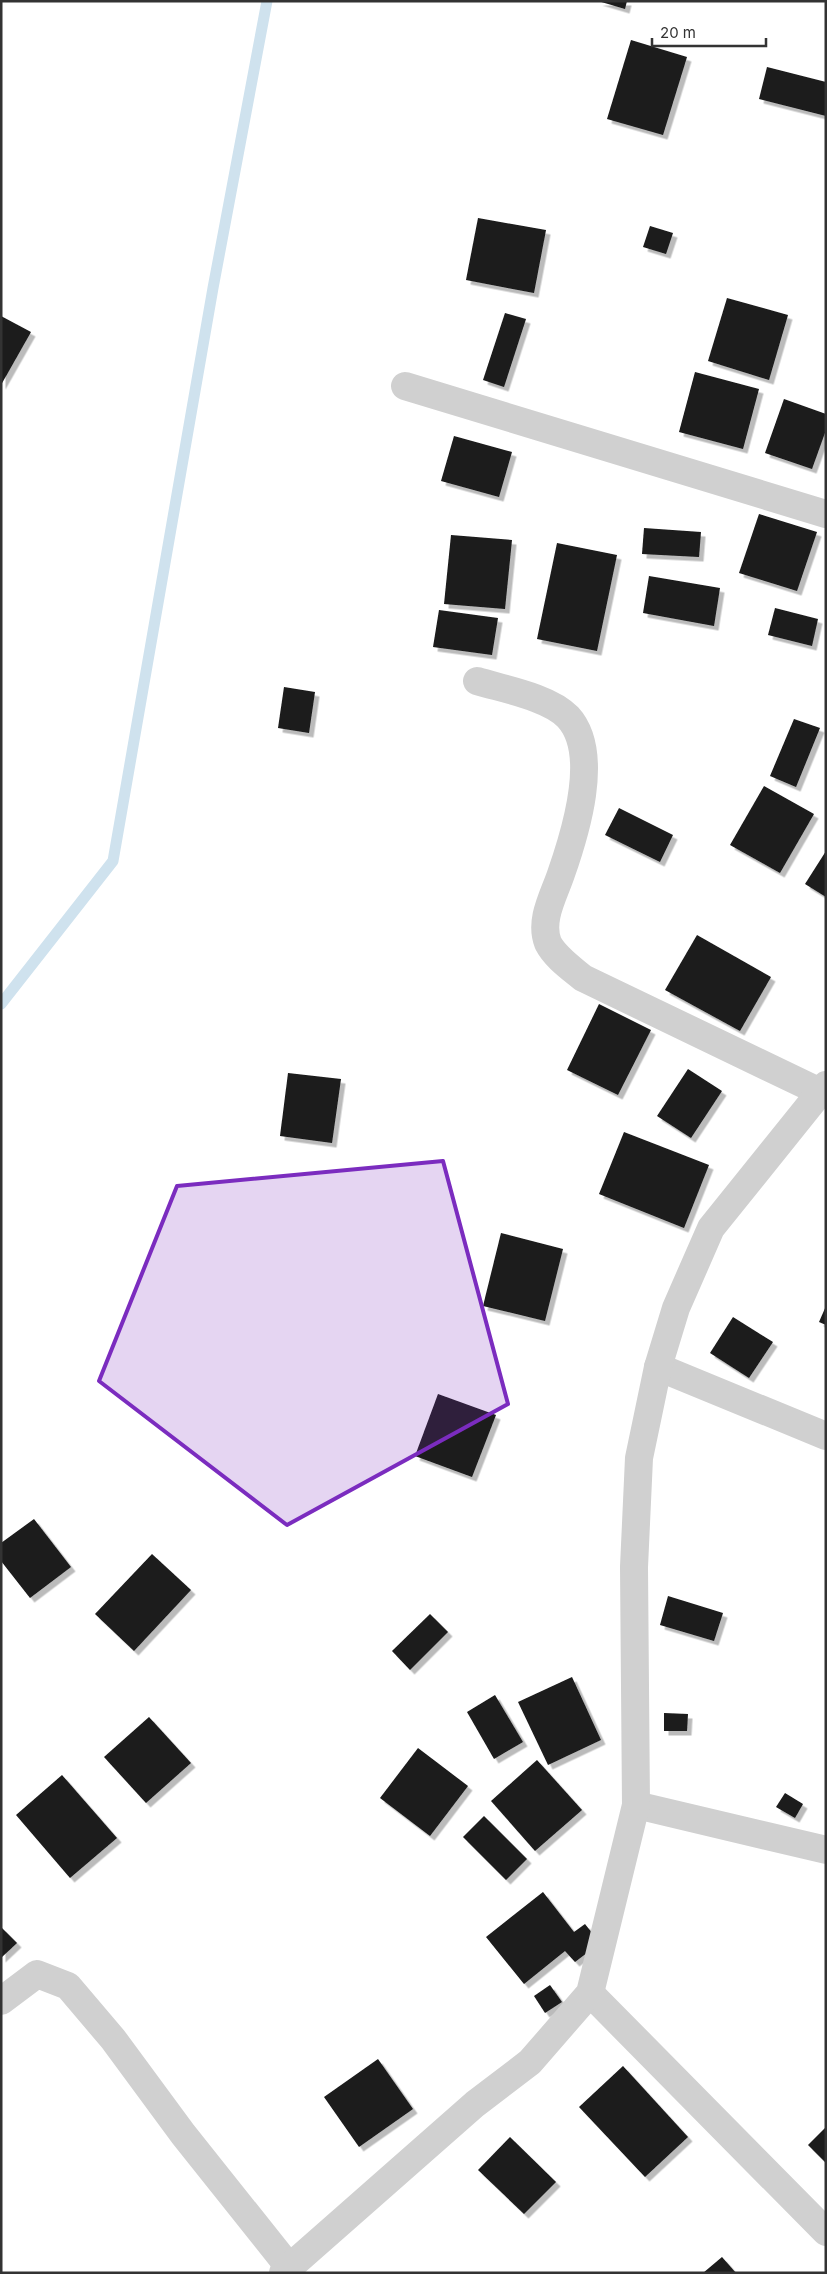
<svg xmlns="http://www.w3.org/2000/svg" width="827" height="2274" viewBox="0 0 827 2274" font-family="Inter,sans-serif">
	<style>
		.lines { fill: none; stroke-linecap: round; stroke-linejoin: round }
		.stream { stroke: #cfe2ee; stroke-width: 11 }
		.building { fill: #1a1a1a; filter: url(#shadow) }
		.minor { stroke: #d0d0d0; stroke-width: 28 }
		.marked { fill: #7b2cbf; fill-opacity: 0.2; stroke: #7b2cbf; stroke-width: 4; stroke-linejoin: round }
	</style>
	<defs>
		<filter id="shadow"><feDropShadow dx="4.5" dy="4.5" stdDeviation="0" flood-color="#0004"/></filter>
	</defs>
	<rect width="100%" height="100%" fill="#fff"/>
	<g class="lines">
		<!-- stream -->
		<path class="stream" d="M1 1004 113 861 213 288 267 1"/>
	</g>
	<!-- building -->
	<g class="building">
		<path d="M598 1H627L625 9Z"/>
		<path d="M631 40 687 57 663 135 607 119Z"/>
		<path d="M767 67 826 82V116L759 99Z"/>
		<path d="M478 218 546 230 534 293 466 280Z"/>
		<path d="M650 226 673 233 666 254 643 247Z"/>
		<path d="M727 298 788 315 769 380 708 361Z"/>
		<path d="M505 313 526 319 504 387 483 380Z"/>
		<path d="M1 316 31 332 1 385Z"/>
		<path d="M695 372 759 389 743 449 679 432Z"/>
		<path d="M784 399 826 414V430L812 469 765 453Z"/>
		<path d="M454 436 512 452 499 497 441 481Z"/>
		<path d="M759 514 817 532 797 591 739 573Z"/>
		<path d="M644 528 701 532 699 557 642 554Z"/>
		<path d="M451 535 512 540 505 609 444 604Z"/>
		<path d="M557 543 617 555 597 651 537 639Z"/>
		<path d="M649 576 720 588 714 626 643 613Z"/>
		<path d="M775 608 818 619 812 646 768 635Z"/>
		<path d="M439 610 498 618 492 655 433 647Z"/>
		<path d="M284 687 315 692 309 733 278 728Z"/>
		<path d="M794 719 820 728 796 787 770 776Z"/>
		<path d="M764 786 814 814 780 873 730 845Z"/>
		<path d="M619 808 673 835 660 862 605 835Z"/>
		<path d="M826 851V897L805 884Z"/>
		<path d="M697 935 771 977 740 1031 665 990Z"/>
		<path d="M599 1004 651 1030 618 1095 567 1070Z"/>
		<path d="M688 1069 722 1091 691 1138 657 1116Z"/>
		<path d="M288 1073 341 1079 332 1143 280 1136Z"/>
		<path d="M624 1132 709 1165 684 1228 599 1194Z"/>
		<path d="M501 1233 563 1249 545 1321 483 1306Z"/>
		<path d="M826 1306V1325L819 1322Z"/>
		<path d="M733 1317 773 1342 749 1378 710 1353Z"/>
		<path d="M438 1394 496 1415 472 1477 415 1456Z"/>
		<path d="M34 1519 71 1567 30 1598 1 1561V1543Z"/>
		<path d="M152 1554 191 1590 134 1651 95 1614Z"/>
		<path d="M668 1596 723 1613 714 1641 660 1625Z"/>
		<path d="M430 1614 448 1632 410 1670 392 1651Z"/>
		<path d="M572 1677 601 1740 548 1765 518 1702Z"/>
		<path d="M495 1695 523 1742 494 1759 467 1712Z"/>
		<path d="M664 1713 688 1714 687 1731H664Z"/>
		<path d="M149 1717 191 1763 146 1803 104 1757Z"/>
		<path d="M418 1748 468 1786 430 1836 380 1798Z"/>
		<path d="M537 1760 582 1810 535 1851 491 1801Z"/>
		<path d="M62 1775 117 1838 70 1878 16 1815Z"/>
		<path d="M785 1793 803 1804 795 1818 776 1807Z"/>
		<path d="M484 1816 527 1859 506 1880 463 1837Z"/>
		<path d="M543 1892 574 1932 585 1924 600 1943 575 1962 565 1951 524 1984 486 1937Z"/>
		<path d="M1 1927 17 1943 1 1958Z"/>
		<path d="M550 1985 562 2002 545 2013 534 1996Z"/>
		<path d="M378 2059 413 2109 359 2147 324 2097Z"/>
		<path d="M623 2066 688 2137 645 2177 579 2107Z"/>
		<path d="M826 2127V2163L808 2145Z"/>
		<path d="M510 2137 556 2182 524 2214 478 2170Z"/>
		<path d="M722 2257 736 2273H703Z"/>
	</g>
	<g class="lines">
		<!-- minor -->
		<g class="minor">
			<path d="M405 386 826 514"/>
			<path d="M477 681C503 689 549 697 568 717 601 753 575 834 561 874 554 895 539 920 548 943 555 957 571 968 583 978L822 1093"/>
			<path d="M658 1367 826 1436"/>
			<path d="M636 1805 826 1850"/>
			<path d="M590 1993 826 2232"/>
			<path d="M1 2001 37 1974 68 1986 113 2039 183 2134 289 2267"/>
			<path d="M283 2273 475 2104 530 2062 590 1993 636 1805 634 1567 639 1458 658 1367 676 1308 711 1228 826 1085"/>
		</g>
	</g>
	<!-- marked area -->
	<path class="marked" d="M443 1161 508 1404 287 1525 99 1381 177 1186Z"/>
	<!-- border -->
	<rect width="827" height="2274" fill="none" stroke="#333333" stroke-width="5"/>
	<!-- scale -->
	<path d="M652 38v8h114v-8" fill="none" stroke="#333333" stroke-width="2.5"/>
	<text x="660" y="38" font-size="15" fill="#333333" stroke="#ffffff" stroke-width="4" paint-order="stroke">20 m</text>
</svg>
